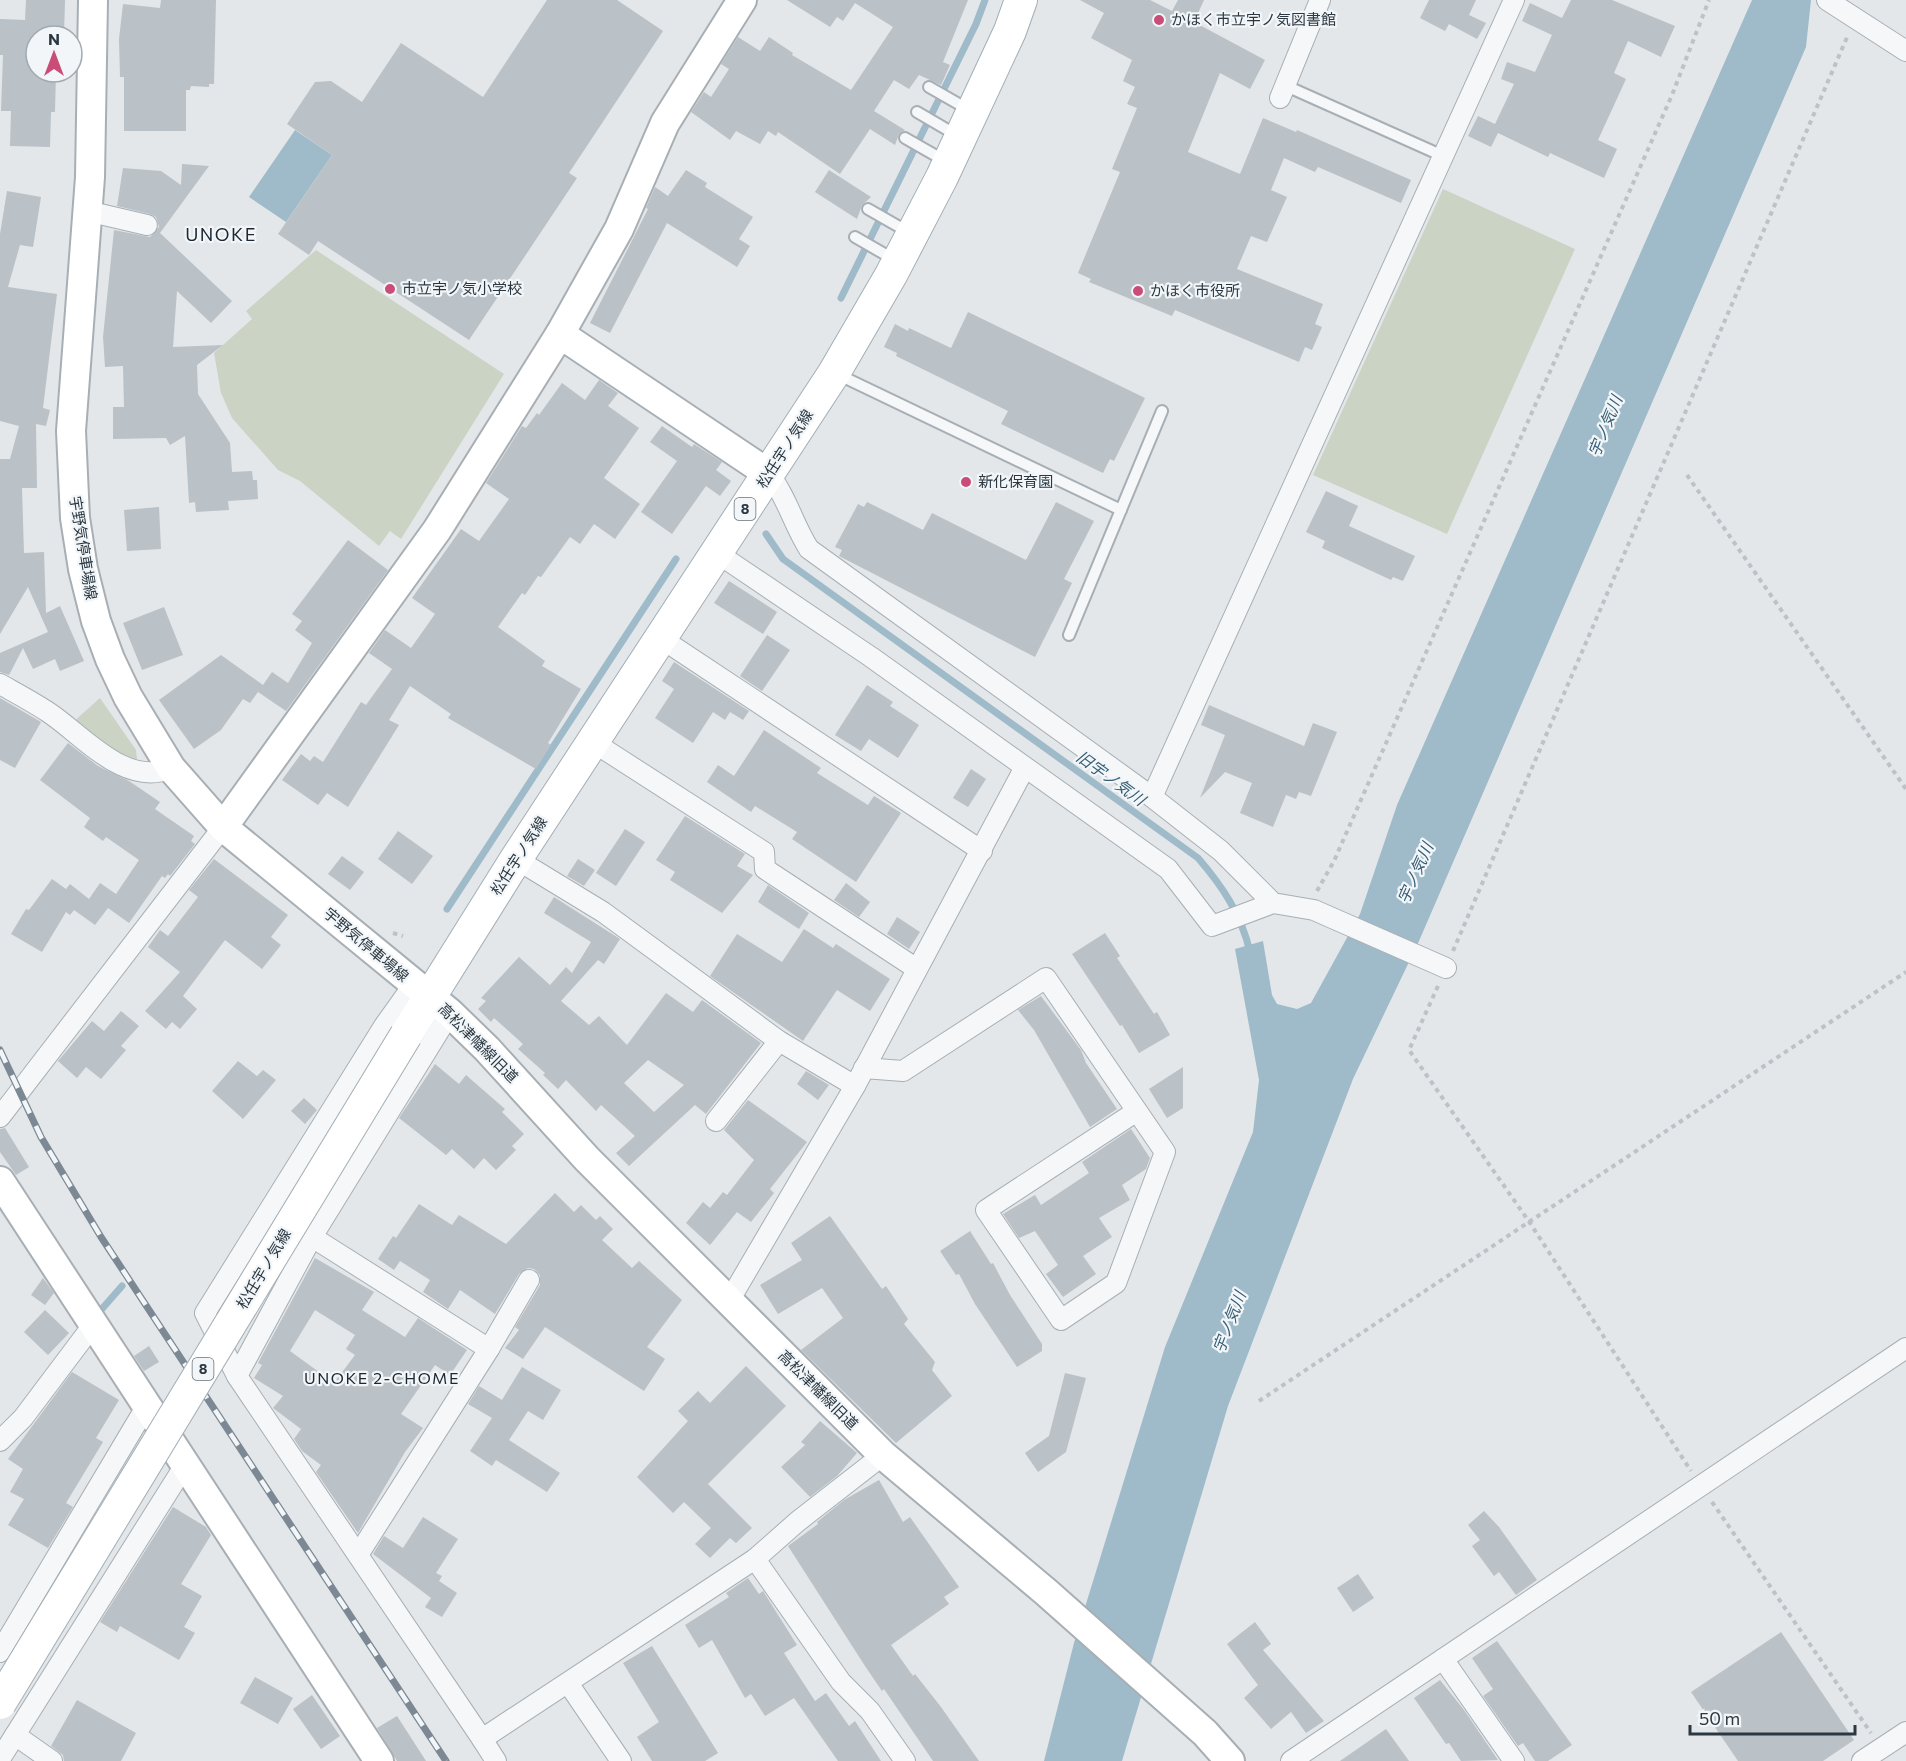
<svg xmlns="http://www.w3.org/2000/svg" width="1906" height="1761" viewBox="0 0 1906 1761" font-family="Commissioner,'Noto Sans JP',sans-serif">
	<style>
		.green { fill: #cbd4c4 }
		.water { fill: #9fbbc9 }
		.lines { fill: none; stroke-linecap: round; stroke-linejoin: round }
		.stream { stroke: #9fbbc9; stroke-width: 7 }
		.building { fill: #bac1c7; fill-rule: evenodd }
		.lane-casing { stroke: #a8afb4; stroke-width: 14 }
		.street-casing { stroke: #a8afb4; stroke-width: 22 }
		.secondary-casing { stroke: #a8afb4; stroke-width: 32 }
		.primary-casing { stroke: #a2aeb6; stroke-width: 34 }
		.path { stroke: #bcc2c6; stroke-width: 4; stroke-dasharray: 4.5 4.5; stroke-linecap: butt }
		.lane { stroke: #f5f7f9; stroke-width: 10 }
		.street { stroke: #f5f7f9; stroke-width: 20 }
		.secondary { stroke: #fff; stroke-width: 28 }
		.primary { stroke: #fff; stroke-width: 32 }
		.rail-casing { stroke: #7c8994; stroke-width: 7 }
		.rail { stroke: #f2f6f8; stroke-width: 4.5; stroke-dasharray: 14; stroke-linecap: butt }
		.primary-bridge-casing { stroke: #a2aeb6; stroke-width: 34; stroke-linecap: butt }
		.primary-bridge { stroke: #fff; stroke-width: 32 }
		.poi-dot { fill: #ca4d77; stroke: #f2f6f8; stroke-width: 2 }
		.labels { text-anchor: middle; stroke-width: 4.5; stroke-linejoin: round; paint-order: stroke }
		.shield { fill: #f2f6f8; stroke: #677179; stroke-width: 1.5 }
		.shield-label { font-size: 14px; font-weight: bold; fill: #2b3842 }
		.poi-label { font-size: 15px; fill: #2b3842; stroke: #f2f6f8; text-anchor: start }
		.street-label { font-size: 15px; fill: #2b3842; stroke: #f2f6f8 }
		.water-label { font-size: 16px; font-style: italic; fill: #365e75; stroke: #f2f6f8 }
		.neighbourhood-label { font-size: 16px; letter-spacing: 1.5px; fill: #1d2833; stroke: #f2f6f8 }
		.quarter-label { font-size: 18px; letter-spacing: 1.5px; fill: #1d2833; stroke: #f2f6f8 }
	</style>
	<rect width="100%" height="100%" fill="#e3e7ea"/>
	<!-- green -->
	<g class="green">
		<path d="M1443 189 1575 249 1447 534 1313 475Z"/>
		<path d="M316 250 504 374 401 539 390 531 379 546 300 481 278 470 232 418 221 393 214 353 252 319 246 311Z"/>
		<path d="M100 698 136 750 137 759 126 761 71 724Z"/>
	</g>
	<!-- water -->
	<g class="water">
		<path d="M1752 0H1811L1806 47 1419 941 1353 1079 1228 1406 1122 1761H1044L1074 1643 1165 1347 1253 1132 1259 1080 1235 949 1263 941 1272 995 1277 1004 1297 1009 1311 1003 1360 914 1397 805Z"/>
		<path d="M295 130 332 155 286 222 249 197Z"/>
	</g>
	<g class="lines">
		<!-- stream -->
		<g class="stream">
			<path d="M841 298 976 24 985 0"/>
			<path d="M766 534 783 559 1198 858C1223 887 1241 914 1250 952"/>
			<path d="M447 909 676 559"/>
			<path d="M101 1310 122 1286"/>
		</g>
	</g>
	<!-- building -->
	<g class="building">
		<path d="M26 0H65L64 36H36V72H56L55 112H51L50 147 10 146 11 111H1L3 55H0V19L25 20Z"/>
		<path d="M161 0H216L214 84H209V87L191 86 190 90H186V131H124V77H120L119 39 123 4 160 8Z"/>
		<path d="M547 0H617L663 31 569 173 577 178 469 340 318 241 309 255 278 234 332 155 287 124 315 82 331 81 362 102 401 43 483 97Z"/>
		<path d="M787 0H968L943 62 950 65 941 85 919 75 909 89 894 80 874 111 905 130 899 134 895 145 870 129 840 174 778 132 776 136 768 131 760 144 736 131 730 140 691 112 704 92 711 97 729 69 721 64 738 37 760 51 769 37 793 53 792 55 851 90 893 27 855 3 843 21 837 17 830 27Z"/>
		<path d="M1080 0H1150L1172 11 1178 0H1204L1194 22 1265 60 1250 89 1220 73 1188 152 1240 174 1263 118 1296 132 1297 130 1411 180 1401 203 1318 167 1315 172 1284 158 1271 190 1287 197 1267 242 1251 236 1237 269 1323 304 1315 324 1322 327 1312 350 1305 347 1299 362 1175 310 1172 316 1089 282 1091 279 1078 273 1120 172 1112 169 1137 108 1127 104 1135 87 1123 81 1132 60 1091 38 1104 13Z"/>
		<path d="M1429 0H1476L1469 15 1486 23 1477 39 1449 24 1445 31 1420 18Z"/>
		<path d="M1571 0H1612L1675 26 1661 57 1628 41 1614 73 1626 79 1598 140 1617 149 1604 178 1550 153 1548 157 1498 133 1491 147 1468 136 1478 116 1495 124 1514 84 1501 79 1507 62 1535 72 1552 35 1522 21 1530 3 1562 18Z"/>
		<path d="M182 164 209 166 160 233 232 301 211 323 177 291 173 347 223 345 197 365 198 394 230 443 232 472 252 471 253 480H257L258 499 228 501 229 510 196 512 195 502 189 503 185 436 170 445 166 438 113 439V407H124L123 366 105 367 103 337 114 230 150 237 159 227 156 217 150 214 117 206 123 168 161 171 181 185Z"/>
		<path d="M686 170 707 183 705 187 753 217 739 239 750 246 737 267 667 223 610 333 590 323 648 209 646 208 655 187 668 196Z"/>
		<path d="M829 170 871 197 862 205 857 219 815 192Z"/>
		<path d="M7 191 41 197 33 247 20 245 8 287 57 294 43 408 50 410 46 426 36 424 37 488H22L24 553 44 552 46 613 60 606 84 661 60 671 55 659 33 669 23 648 9 675 0 672V653L48 632 28 587 0 634V459H10L19 426 0 421V234Z"/>
		<path d="M968 312 1145 398 1114 461 1110 459 1103 473 1001 424 1008 411 896 356 897 353 884 347 895 324 908 331 909 328 951 348Z"/>
		<path d="M599 380 618 393 608 406 639 428 604 478 640 504 615 539 594 524 580 544 570 537 541 577 538 576 525 595 522 593 498 627 545 661 542 666 581 689 548 743 551 745 536 769 448 718 451 714 410 686 389 720 399 725 348 807 327 793 318 805 282 780 301 754 310 761 314 756 323 762 361 702 366 705 392 669 369 653 385 630 411 648 435 614 412 598 461 529 479 541 509 499 486 483 522 426 526 428 537 413 539 415 562 383 585 400Z"/>
		<path d="M662 426 692 447 694 444 722 462 716 470 731 481 720 496 706 486 672 534 641 512 677 461 650 442Z"/>
		<path d="M1326 491 1358 506 1349 526 1415 556 1403 581 1393 577 1391 580 1322 548 1325 541 1306 532Z"/>
		<path d="M867 502 923 530 932 513 1026 560 1056 502 1094 521 1064 579 1072 583 1035 657 839 556 842 550 835 547 858 504 864 507Z"/>
		<path d="M159 507 161 549 127 551 124 510Z"/>
		<path d="M348 540 388 570 286 711 258 692 250 703 243 699 221 730 194 749 159 700 221 655 263 685 272 672 288 683 312 643 295 630 302 621 292 614Z"/>
		<path d="M729 581 777 612 763 634 714 603Z"/>
		<path d="M164 607 183 655 142 670 123 623Z"/>
		<path d="M767 635 790 650 762 691 740 676Z"/>
		<path d="M674 662 749 711 743 720 730 712 725 720 713 712 693 743 655 718 674 689 662 681Z"/>
		<path d="M867 685 893 702 890 706 919 725 898 758 869 739 861 751 835 735Z"/>
		<path d="M0 698 41 722 15 768 0 760Z"/>
		<path d="M1209 705 1304 746 1313 723 1337 732 1311 796 1299 792 1296 799 1286 795 1273 827 1240 813 1252 783 1225 772 1200 798 1225 735 1201 725Z"/>
		<path d="M764 730 821 768 817 773 868 805 874 796 901 813 856 882 792 839 797 832 755 806 751 812 707 782 718 765 734 776Z"/>
		<path d="M68 743 98 766 129 781 160 802 155 809 194 836 191 841 195 844 170 876 168 874 165 878 162 876 129 923 108 908 95 925 74 910 70 915 66 912 42 952 11 934 26 909 29 910 52 879 66 889 70 884 89 899 100 883 116 894 139 860 106 837 103 841 84 827 90 818 40 780Z"/>
		<path d="M971 769 986 779 968 807 953 798Z"/>
		<path d="M685 816 745 854 737 866 753 875 722 913 670 880 675 872 656 860Z"/>
		<path d="M625 829 645 842 616 886 596 873Z"/>
		<path d="M398 831 433 856 412 884 378 859Z"/>
		<path d="M342 856 364 872 350 890 328 874Z"/>
		<path d="M214 859 288 915 271 937 281 945 262 969 225 940 183 996 197 1009 180 1029 172 1022 166 1029 145 1011 180 972 148 947 160 930 168 936 198 897 189 890Z"/>
		<path d="M578 859 595 870 584 886 567 876Z"/>
		<path d="M846 883 870 902 859 917 834 900Z"/>
		<path d="M768 885 809 913 799 929 758 902Z"/>
		<path d="M554 897 620 939 604 964 598 960 561 1001 589 1025 599 1016 627 1045 666 993 693 1012 702 1000 761 1043 706 1114 695 1105 629 1166 616 1153 635 1136 601 1105 596 1111 566 1080 558 1089 543 1075 545 1073 518 1049 523 1044 494 1018 491 1022 478 1009 486 1001 481 998 519 957 550 985 566 967 572 973 591 942 544 913ZM648 1060 684 1085 654 1112 624 1083Z"/>
		<path d="M897 917 920 932 909 949 887 934Z"/>
		<path d="M804 929 833 948 836 944 890 979 870 1011 837 990 803 1041 710 976 737 934 782 962Z"/>
		<path d="M1105 933 1120 956 1117 958 1154 1014 1157 1012 1170 1035 1139 1053 1122 1025 1120 1026 1072 954Z"/>
		<path d="M1041 996 1081 1050 1086 1063 1117 1109 1090 1127 1034 1030 1018 1010Z"/>
		<path d="M121 1011 139 1026 121 1046 126 1050 101 1079 86 1067 77 1078 58 1061 92 1021 104 1031Z"/>
		<path d="M238 1061 257 1076 263 1070 276 1080 243 1119 212 1091Z"/>
		<path d="M435 1064 459 1084 466 1075 505 1109 502 1112 524 1134 512 1146 516 1150 496 1170 484 1158 474 1169 452 1149 446 1155 399 1118Z"/>
		<path d="M1183 1067V1108L1167 1118 1149 1089Z"/>
		<path d="M806 1071 829 1085 818 1100 797 1084Z"/>
		<path d="M304 1098 317 1110 305 1124 291 1111Z"/>
		<path d="M748 1100 807 1142 770 1189 774 1193 751 1222 737 1212 710 1245 686 1223 703 1202 710 1208 723 1192 727 1195 754 1160 724 1130Z"/>
		<path d="M5 1128 29 1167 16 1175 0 1152V1129Z"/>
		<path d="M1131 1129 1150 1158 1146 1169 1122 1185 1130 1200 1099 1218 1112 1237 1083 1256 1096 1274 1063 1297 1046 1274 1058 1265 1035 1231 1019 1238 1003 1214 1035 1195 1041 1205 1089 1173 1082 1162Z"/>
		<path d="M555 1193 574 1212 581 1205 596 1220 600 1216 613 1229 602 1240 632 1268 639 1261 682 1300 647 1347 665 1359 644 1391 545 1327 523 1359 505 1348 519 1330 515 1327 540 1285V1275L534 1269 528 1268 519 1274 495 1314 460 1290 448 1309 423 1292 430 1280 400 1261 394 1270 378 1259 393 1236 396 1238 419 1204 452 1225 459 1215 506 1244Z"/>
		<path d="M830 1216 882 1289 886 1286 908 1319 904 1324 935 1362 932 1370 952 1396 896 1443 801 1350 843 1318 822 1288 778 1314 760 1285 802 1260 791 1243Z"/>
		<path d="M970 1231 991 1264 993 1263 1010 1295 1042 1344V1351L1017 1367 975 1304 959 1274 956 1275 940 1251Z"/>
		<path d="M315 1258 374 1292 362 1310 405 1337 418 1318 467 1350 450 1375 435 1365 401 1414 423 1428 405 1452 358 1533 316 1472 321 1465 302 1451 294 1439 301 1429 273 1408 283 1396 254 1378 262 1365 258 1363ZM315 1310 355 1335 346 1349 355 1355 334 1383 290 1351Z"/>
		<path d="M43 1278 54 1293 45 1305 31 1295Z"/>
		<path d="M45 1310 69 1333 48 1355 24 1332Z"/>
		<path d="M149 1346 159 1362 144 1371 134 1356Z"/>
		<path d="M746 1366 786 1406 708 1484 752 1528 736 1543 730 1538 710 1558 695 1544 711 1528 684 1502 673 1513 637 1477 688 1421 678 1411 698 1391 710 1403Z"/>
		<path d="M522 1367 561 1390 543 1420 528 1411 509 1440 560 1473 547 1492 496 1460 492 1466 470 1451 492 1418 468 1404 479 1386 502 1400Z"/>
		<path d="M72 1372 119 1400 96 1438 103 1442 66 1503 73 1507 48 1548 8 1525 24 1499 10 1492 23 1469 8 1459Z"/>
		<path d="M1065 1373 1086 1378 1066 1452 1038 1472 1025 1453 1049 1436Z"/>
		<path d="M820 1421 857 1453 837 1476 810 1497 781 1467 805 1445 801 1442Z"/>
		<path d="M879 1480 903 1522 910 1517 959 1587 944 1597 949 1604 891 1645 913 1676 915 1674 941 1707 979 1761H933L884 1689 882 1691 865 1666 788 1546 818 1524 817 1522 844 1500Z"/>
		<path d="M173 1507 206 1527 211 1535 181 1584 202 1596 184 1627 195 1633 179 1660 120 1626 117 1632 100 1622Z"/>
		<path d="M1484 1511 1499 1527 1537 1580 1516 1595 1499 1572 1494 1576 1472 1546 1480 1540 1468 1525Z"/>
		<path d="M423 1517 458 1539 436 1573 442 1576 439 1581 457 1593 442 1617 425 1607 431 1598 373 1554 384 1536 403 1548Z"/>
		<path d="M1358 1574 1374 1598 1353 1612 1337 1588Z"/>
		<path d="M748 1578 759 1594 763 1591 797 1645 784 1653 815 1701 826 1693 849 1726 855 1721 881 1761H838L794 1698 765 1716 751 1694 745 1698 712 1640 699 1648 685 1625 729 1597 726 1593Z"/>
		<path d="M1255 1622 1271 1644 1263 1650 1324 1721 1306 1733 1291 1712 1271 1729 1244 1698 1258 1685 1227 1644Z"/>
		<path d="M1781 1632 1854 1740 1823 1761H1738L1691 1692Z"/>
		<path d="M1497 1641 1572 1745 1548 1761H1535L1523 1743 1518 1746 1483 1696 1493 1689 1472 1658Z"/>
		<path d="M652 1646 718 1753 705 1761H652L637 1737 659 1722 623 1663Z"/>
		<path d="M255 1677 293 1698 278 1724 240 1703Z"/>
		<path d="M1440 1680 1464 1710 1498 1760 1461 1761 1449 1743 1446 1744 1414 1698Z"/>
		<path d="M312 1695 340 1736 321 1749 293 1709Z"/>
		<path d="M77 1700 136 1733 121 1761H64L63 1755 51 1746Z"/>
		<path d="M397 1716 426 1761H397L377 1728Z"/>
		<path d="M1386 1729 1409 1761H1340Z"/>
	</g>
	<g class="lines">
		<!-- lane casing -->
		<g class="lane-casing">
			<g id="lane">
				<path d="M1284 85 1443 156"/>
				<path d="M929 87 971 111"/>
				<path d="M917 112 958 136"/>
				<path d="M905 138 947 162"/>
				<path d="M868 209 910 233"/>
				<path d="M855 237 895 260"/>
				<path d="M837 374 1121 510"/>
				<path d="M1069 635 1162 411"/>
			</g>
		</g>
		<!-- street casing -->
		<g class="street-casing">
			<g id="street">
				<path d="M1827 0 1906 51"/>
				<path d="M1280 98 1320 0"/>
				<path d="M87 211 147 225"/>
				<path d="M769 474C787 497 793 524 809 549L1152 797 1221 851 1273 903 1314 910 1446 968"/>
				<path d="M717 553 871 657 1168 869 1212 926 1273 903"/>
				<path d="M662 639 982 851"/>
				<path d="M0 684C16 693 33 702 48 712 83 735 125 788 171 768"/>
				<path d="M593 742 764 852 765 869 917 969"/>
				<path d="M1152 797 1514 0"/>
				<path d="M516 859 603 912 779 1041 855 1086"/>
				<path d="M450 1013 312 1237 237 1376 482 1739 755 1559 797 1522 883 1455"/>
				<path d="M864 1068 903 1071 1046 978 1165 1152 1116 1283 1061 1320 986 1210 1137 1111"/>
				<path d="M0 1117 223 827"/>
				<path d="M716 1121 779 1041"/>
				<path d="M312 1237 489 1349 529 1280"/>
				<path d="M729 1301 855 1086 1024 769"/>
				<path d="M237 1376 205 1313 384 1026 414 984"/>
				<path d="M0 1441 23 1418 93 1325"/>
				<path d="M358 1555 489 1349"/>
				<path d="M755 1559 841 1682 870 1711 905 1761"/>
				<path d="M0 1652 146 1407"/>
				<path d="M1443 1659 1514 1761"/>
				<path d="M568 1683 621 1761"/>
				<path d="M15 1735 52 1761"/>
				<path d="M482 1739 496 1761"/>
				<path d="M0 1759 185 1465"/>
				<path d="M1291 1761 1906 1348"/>
				<path d="M1862 1761 1906 1732"/>
			</g>
		</g>
		<!-- secondary casing -->
		<g class="secondary-casing">
			<g id="secondary">
				<path d="M93 0 90 177 71 431 75 518 83 569 96 621 110 659 128 697 171 768 223 827 450 1013 487 1049 587 1159 883 1455 1046 1592 1205 1733 1230 1761"/>
				<path d="M742 0 665 123 619 229 560 334 769 474"/>
				<path d="M223 827 437 530 560 334"/>
				<path d="M0 1181 379 1761"/>
			</g>
		</g>
		<!-- primary casing -->
		<g class="primary-casing">
			<path id="primary" d="M406 1035 516 859 834 373 891 275 942 177 1010 31 1021 0"/>
		</g>
		<!-- path -->
		<g class="path">
			<path d="M1687 475 1906 789"/>
			<path d="M1317 891 1334 861 1672 95 1709 0"/>
			<path d="M393 933 403 936"/>
			<path d="M1453 951 1848 35"/>
			<path d="M1438 986 1409 1050 1530 1223 1691 1471"/>
			<path d="M1259 1401 1906 972"/>
			<path d="M1712 1502 1871 1733"/>
		</g>
		<!-- lane -->
		<use href="#lane" class="lane"/>
		<!-- street -->
		<use href="#street" class="street"/>
		<!-- secondary -->
		<use href="#secondary" class="secondary"/>
		<!-- primary -->
		<use href="#primary" class="primary"/>
		<!-- rail casing -->
		<g class="rail-casing">
			<path id="rail" d="M0 1050 41 1137 101 1237 446 1761"/>
		</g>
		<!-- rail -->
		<use href="#rail" class="rail"/>
		<!-- primary-bridge casing -->
		<g class="primary-bridge-casing">
			<path id="primary-bridge" d="M0 1703 406 1035"/>
		</g>
		<!-- primary-bridge -->
		<use href="#primary-bridge" class="primary-bridge"/>
	</g>
	<!-- markers -->
	<g class="poi-dot">
		<circle cx="1159" cy="20" r="6"/>
		<circle cx="390" cy="289" r="6"/>
		<circle cx="1138" cy="291" r="6"/>
		<circle cx="966" cy="482" r="6"/>
	</g>
	<g class="labels">
		<!-- shield labels -->
		<g class="shield">
			<rect x="734.5" y="498" width="21" height="22" rx="4.5"/>
			<rect x="192.5" y="1358" width="21" height="22" rx="4.5"/>
		</g>
		<g class="shield-label">
			<text x="745" y="514">8</text>
			<text x="203" y="1374">8</text>
		</g>
		<!-- poi labels -->
		<g class="poi-label">
			<text x="1171" y="25">かほく市立宇ノ気図書館</text>
			<text x="402" y="294">市立宇ノ気小学校</text>
			<text x="1150" y="296">かほく市役所</text>
			<text x="978" y="487">新化保育園</text>
		</g>
		<!-- street labels -->
		<g class="street-label">
			<text transform="translate(785 449) rotate(-57)" y="5">松任宇ノ気線</text>
			<text transform="translate(83 548) rotate(81)" y="5">宇野気停車場線</text>
			<text transform="translate(519 856) rotate(-57)" y="5">松任宇ノ気線</text>
			<text transform="translate(366 945) rotate(40)" y="5">宇野気停車場線</text>
			<text transform="translate(478 1043) rotate(45)" y="5">高松津幡線旧道</text>
			<text transform="translate(264 1269) rotate(-59)" y="5">松任宇ノ気線</text>
			<text transform="translate(818 1390) rotate(45)" y="5">高松津幡線旧道</text>
		</g>
		<!-- water labels -->
		<g class="water-label">
			<text transform="translate(1605 426) rotate(-68)" y="6">宇ノ気川</text>
			<text transform="translate(1111 778) rotate(36)" y="6">旧宇ノ気川</text>
			<text transform="translate(1415 873) rotate(-66)" y="6">宇ノ気川</text>
			<text transform="translate(1229 1322) rotate(-69)" y="6">宇ノ気川</text>
		</g>
		<!-- neighbourhood labels -->
		<g class="neighbourhood-label">
			<text x="382" y="1384">UNOKE 2-CHOME</text>
		</g>
		<!-- quarter labels -->
		<g class="quarter-label">
			<text x="221" y="241">UNOKE</text>
		</g>
	</g>
	<!-- north arrow -->
	<g transform="translate(54 54)"><circle r="28" fill="#f2f6f8" stroke="#a2aaaf" stroke-width="1.5"/>
	<path d="M0-4.5L10 22L0 15L-10 22Z" fill="#ca4d77"/>
	<text y="-9" font-size="16" font-weight="bold" text-anchor="middle" fill="#2b3842">N</text>
	</g>
	<!-- scale -->
	<path d="M1690 1725v9h165v-9" fill="none" stroke="#2b3842" stroke-width="3"/>
	<text x="1699" y="1725" font-size="18" fill="#2b3842" stroke="#f2f6f8" stroke-width="4.5" paint-order="stroke">50 m</text>
</svg>
